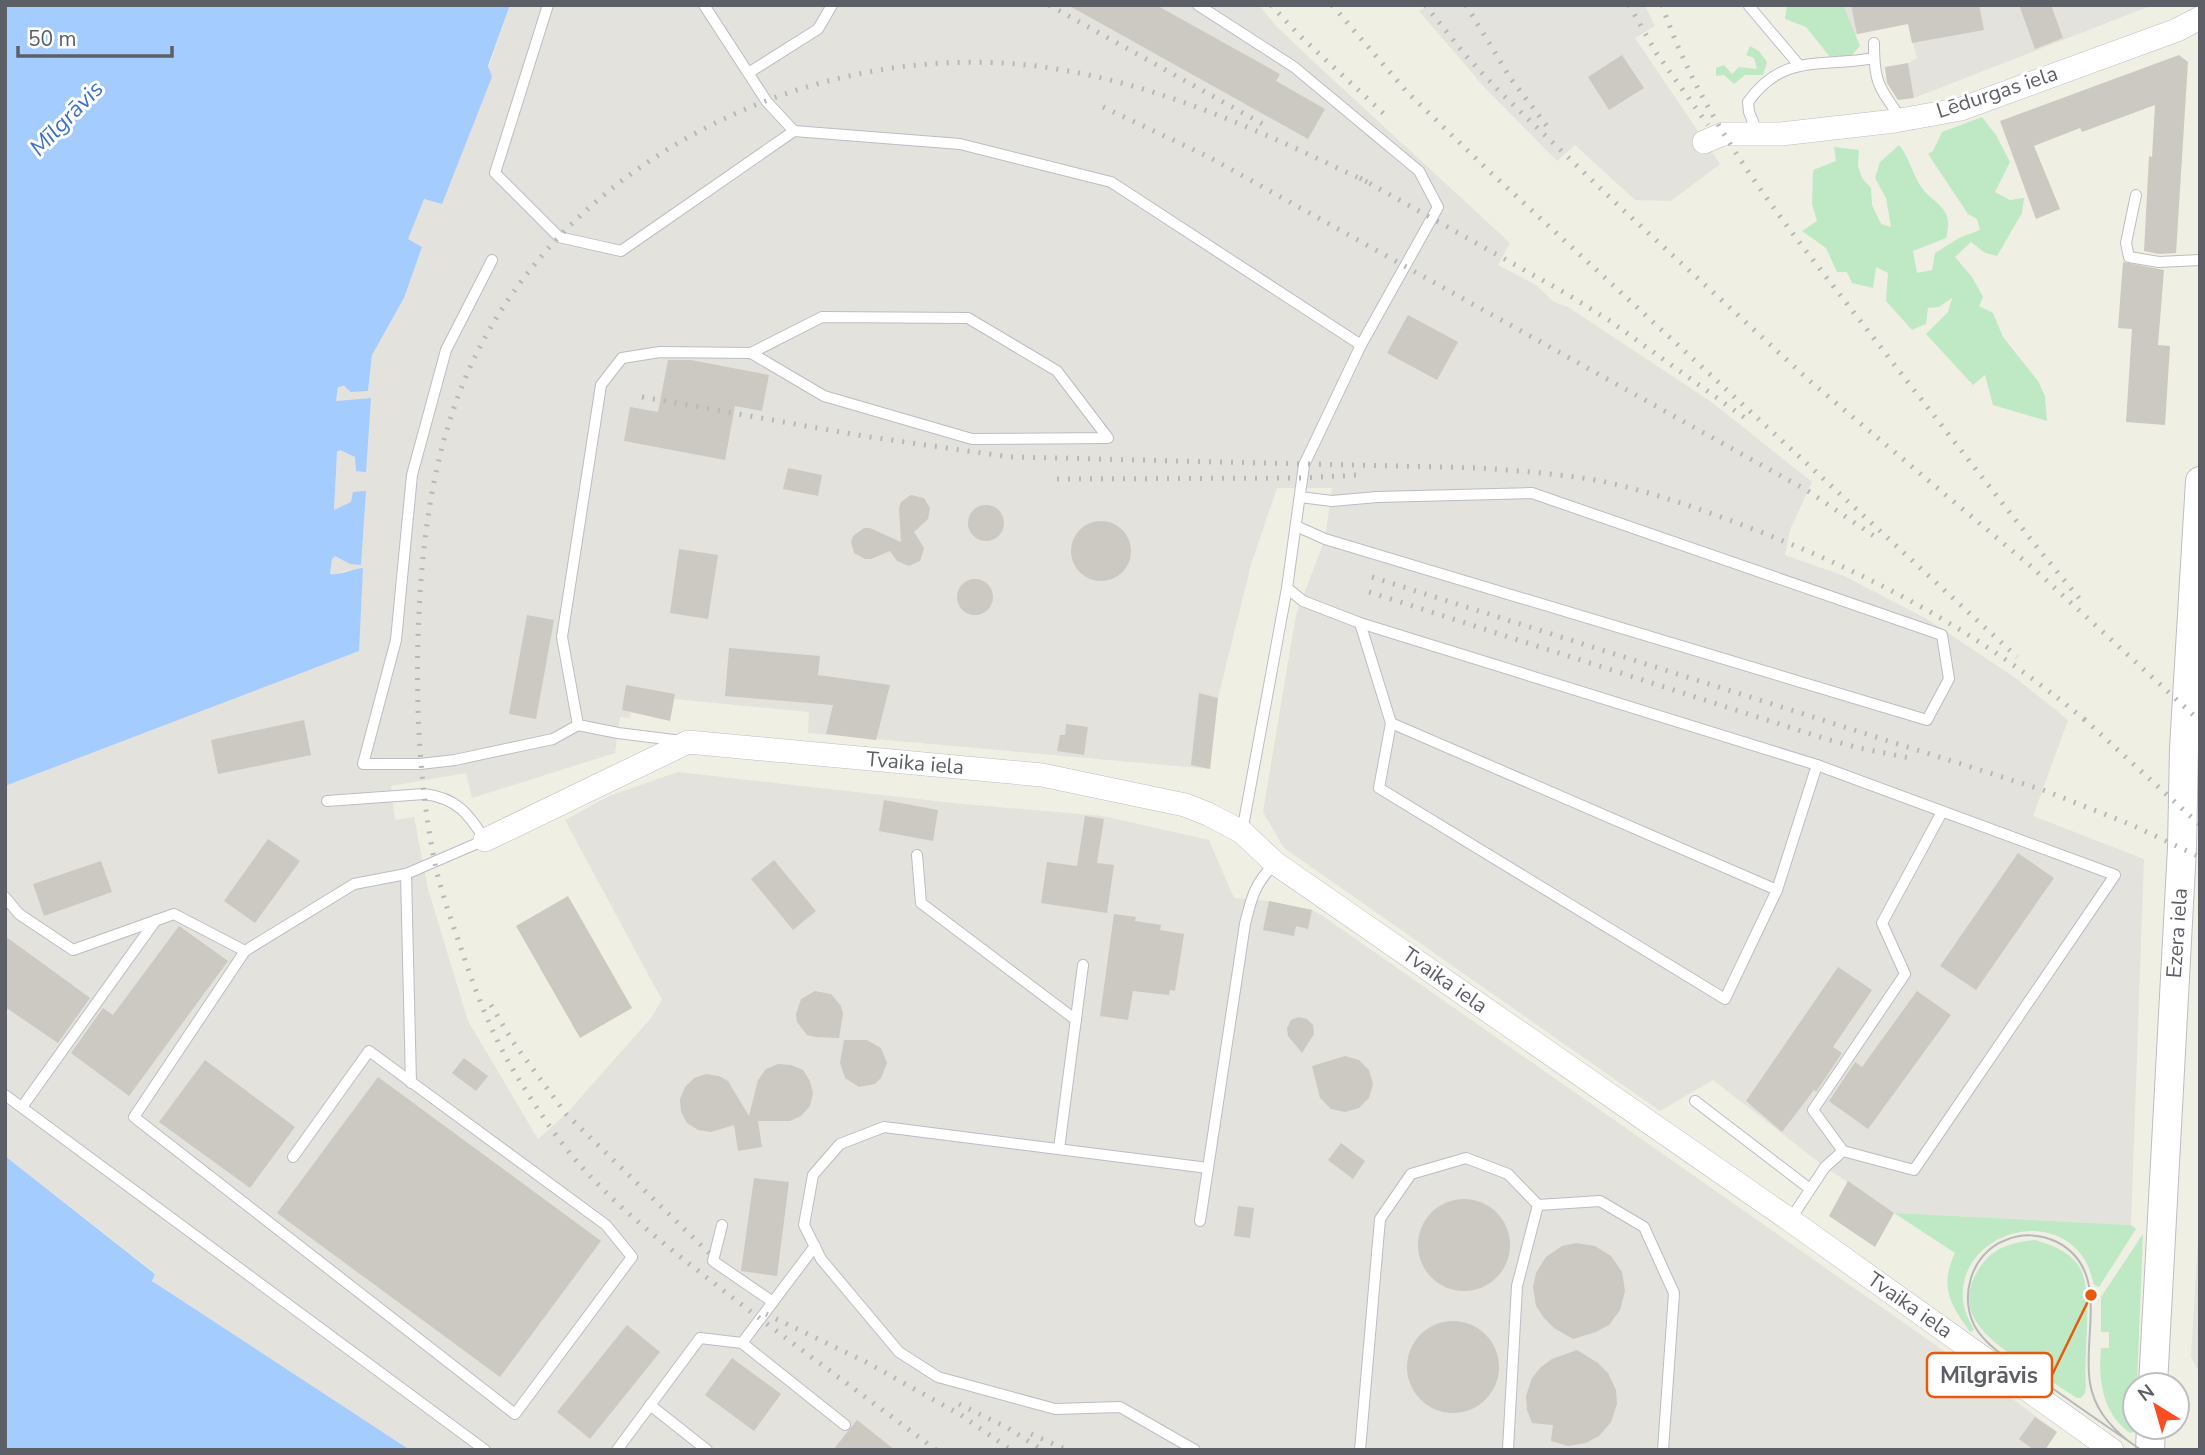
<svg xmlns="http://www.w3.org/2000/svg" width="2205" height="1455" viewBox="0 0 2205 1455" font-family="'Nunito Sans',sans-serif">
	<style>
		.industrial { fill: #e3e2dc }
		.green { fill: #bfe9c4 }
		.water { fill: #a5ccff }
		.building { fill: #cbc9c1 }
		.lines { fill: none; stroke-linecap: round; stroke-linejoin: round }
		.service-casing { stroke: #bcbdc4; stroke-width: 12 }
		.minor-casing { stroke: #bcbdc4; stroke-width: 24 }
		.tertiary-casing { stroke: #bcbdc4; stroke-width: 30 }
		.service { stroke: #fff; stroke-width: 10 }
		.minor { stroke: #fff; stroke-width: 23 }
		.tertiary { stroke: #fff; stroke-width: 28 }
		.tram { stroke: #b7b8b9; stroke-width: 2 }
		.rail { stroke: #b7b8b9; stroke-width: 5; stroke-dasharray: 2 9; stroke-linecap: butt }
		.labels { text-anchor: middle; stroke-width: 6; stroke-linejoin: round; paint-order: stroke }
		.street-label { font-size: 21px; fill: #5c5f66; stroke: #fff }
		.water-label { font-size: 23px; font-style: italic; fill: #3d71cd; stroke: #fff }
		.leader { fill: none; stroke: #e8590c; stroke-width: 2.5 }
		.callout-dot { fill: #e8590c; stroke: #fff; stroke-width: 2.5 }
		.callout { fill: #fff; stroke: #e8590c; stroke-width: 2.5 }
		.callout-label { font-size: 23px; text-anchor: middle; font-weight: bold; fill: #5c5f66 }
	</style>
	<rect width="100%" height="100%" fill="#f0efe4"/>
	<!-- industrial -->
	<g class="industrial">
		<path d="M510 5H1259L1276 26 1314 62 1510 243 1498 265 1536 285 1554 302 1568 307 1710 401 1812 482 1790 530 1785 555 1844 576 1927 619 2017 679 2068 720 2033 816 2144 859 2131 1225 1894 1213 1825 1167 1713 1080 1660 1111 1284 848 1263 812 1296 615 1325 539 1332 488H1277L1251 565 1218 698 1210 769 808 733 809 712 674 699V694L655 691 632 709 630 718 620 717 615 753 472 798 466 773 391 786 395 820 414 817 428 889 468 1021 538 1139 566 1114 651 1018 662 1000 565 820 609 796 678 772 962 804 1103 816 1209 840 1234 898 1269 901 1312 910 1323 916 2014 1400 2057 1432 2045 1450H410L152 1281 155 1273 5 1156V786L147 731 350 569 335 575 330 574 332 559 335 556 350 564 361 565 351 502 334 511 337 452 340 450 355 457 371 398 336 401 338 386 368 391 372 355 404 298 422 247 407 239 424 199 442 204Z"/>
		<path d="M1430 5H1645L1655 26 1635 38 1720 164 1671 201 1635 200 1575 145 1557 161 1486 89 1419 11Z"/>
		<path d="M1796 5H2153L1914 98 1908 63 1917 58 1908 24 1826 41Z"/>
		<path d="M2200 1207V1374L2191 1357Z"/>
	</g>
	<!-- green -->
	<g class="green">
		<path d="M1787 5H1843L1860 46 1850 57 1834 62 1806 27 1785 19Z"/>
		<path d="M1750 46 1759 51 1767 62 1763 75H1745L1734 84 1724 75 1716 76V68L1724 65 1732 74 1739 67 1757 69 1754 58 1746 55Z"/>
		<path d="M1982 117 1996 135 2010 162 1995 192 2010 200 2024 198 2022 213 1997 256 1985 253 1971 242 1955 257 1972 277 1983 297 1979 306 1993 313 2003 337 2038 381 2045 396 2047 421 1993 405 1985 375 1973 385 1926 334 1948 312 1952 298 1939 307 1928 308 1926 324 1912 330 1886 301 1888 273 1876 267 1873 288 1852 283 1847 272H1837L1826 248 1802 231 1817 221 1812 204 1813 170 1836 161 1834 147 1859 150 1858 166 1862 178 1871 188 1872 205 1881 224 1891 227 1886 198 1875 178 1880 162 1899 145C1910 158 1912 174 1922 188 1928 197 1940 203 1945 212 1950 221 1948 229 1946 238L1913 251 1917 273 1932 270 1935 253 1959 238 1980 230 1977 219 1968 214 1928 154 1933 151 1942 132Z"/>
		<path d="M1894 1213 2131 1225 2136 1229 2099 1287 2094 1285C2092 1277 2089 1267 2085 1260 2049 1203 1957 1237 1963 1300 1964 1311 1969 1320 1974 1330L1970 1332C1950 1304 1939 1287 1955 1253Z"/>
		<path d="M2143 1234 2137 1385H2135V1431L2130 1433C2102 1413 2098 1379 2101 1348H2109V1332H2101V1297Z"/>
		<path d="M2035 1240C2052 1245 2071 1252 2080 1268 2094 1293 2083 1355 2086 1386L2085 1393 2081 1398H2077C2060 1387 2043 1376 2027 1365 1995 1344 1951 1317 1977 1272 1991 1248 2009 1243 2035 1240Z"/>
	</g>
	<!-- water -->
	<g class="water">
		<path d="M5 5H510L488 66 492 77 442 204 424 199 408 239 422 247 404 298 372 355 368 391 351 392 344 386 338 387 336 401 371 398 366 472 356 471 355 457 340 450 337 452 334 510 351 502 353 492 366 491 361 565 350 564 335 556 332 559 330 574C338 576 353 569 363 568L359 651 5 786Z"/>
		<path d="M5 1156 155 1274 152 1281 410 1450H5Z"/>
	</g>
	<!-- building -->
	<g class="building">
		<path d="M1068 5H1156L1280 74 1276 81 1325 109 1308 139Z"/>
		<path d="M1851 5H1979L1984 30 1912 43 1908 24 1857 34Z"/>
		<path d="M2019 5H2051L2063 38 2035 49Z"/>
		<path d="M1622 55 1644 88 1609 110 1588 77Z"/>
		<path d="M2179 55 2188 62 2176 253 2159 254 2144 251 2149 156 2152 157 2155 105 2082 132 2080 128 2034 146 2060 209 2036 219 2000 121Z"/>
		<path d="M1908 63 1914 98 1898 100 1887 83 1885 67Z"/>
		<path d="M2123 262 2164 270 2158 345 2170 346 2165 425 2126 422 2132 329 2118 328Z"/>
		<path d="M1408 315 1458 342 1437 380 1387 353Z"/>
		<path d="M668 360H691L769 375 762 411 735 406 725 460 624 441 630 407 658 412Z"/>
		<path d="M788 468 822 475 818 496 783 489Z"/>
		<path d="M911 495 924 498 930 508 928 519 914 532 924 548 920 561 909 566 897 561 890 551 871 559H865L854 553 851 542 853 536 864 528H870L901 542 899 508 901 502Z"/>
		<circle cx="986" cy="523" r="18"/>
		<circle cx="1101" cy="551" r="30"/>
		<path d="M679 549 718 555 708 619 670 613Z"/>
		<circle cx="975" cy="597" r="18"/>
		<path d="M527 615 554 620 536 719 509 714Z"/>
		<path d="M729 648 820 656 818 675 890 685 876 740 826 734 833 705 725 696Z"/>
		<path d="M626 685 675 694 670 721 622 710Z"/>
		<path d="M1199 693 1218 698 1210 769 1191 765Z"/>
		<path d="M304 720 311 755 218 774 211 740Z"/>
		<path d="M1066 724 1088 727 1084 755 1057 751 1060 735H1065Z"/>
		<path d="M884 800 938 810 933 841 879 831Z"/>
		<path d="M1085 816 1104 819 1097 863 1114 865 1107 913 1041 903 1047 862 1077 866Z"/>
		<path d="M268 839 300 861 255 923 224 901Z"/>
		<path d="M2018 853 2054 878 1976 990 1940 966Z"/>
		<path d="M774 860 816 911 793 930 751 879Z"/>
		<path d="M101 861 112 892 44 916 33 884Z"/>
		<path d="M568 896 632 1008 580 1038 516 926Z"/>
		<path d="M1269 901 1312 910 1308 929 1296 926 1294 936 1263 930Z"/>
		<path d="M1114 914 1136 917 1135 921 1161 925 1160 930 1184 934 1175 991 1170 990 1169 995 1133 991 1128 1020 1100 1016Z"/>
		<path d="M179 926 228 961 129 1096 71 1053 103 1008 113 1015Z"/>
		<path d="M5 936 90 998 58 1043 5 1007Z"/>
		<path d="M1838 967 1872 990 1833 1047 1842 1053 1816 1092 1814 1090 1782 1132 1746 1101Z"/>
		<path d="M815 991 831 994 841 1006 843 1014 839 1038 815 1037 807 1035 797 1022 796 1014 801 999Z"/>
		<path d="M1917 991 1951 1015 1868 1129 1829 1101 1855 1062 1862 1067Z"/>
		<path d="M1299 1017 1307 1019 1313 1025 1314 1034 1302 1053 1288 1036 1287 1028 1291 1020Z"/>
		<path d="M844 1040H867L881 1048 887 1063 881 1078 875 1084 859 1087 845 1078 840 1063Z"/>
		<path d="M1345 1056 1359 1060 1369 1070 1373 1084 1369 1098 1359 1108 1345 1112 1331 1109 1320 1098 1312 1066Z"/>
		<path d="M464 1058 488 1076 476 1091 452 1073Z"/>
		<path d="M205 1060 295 1127 250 1188 159 1122Z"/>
		<path d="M778 1064 791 1065 803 1070 810 1081 813 1093 810 1106 801 1116 790 1121H758L762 1147 738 1151 734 1125 711 1132 698 1130 687 1123 681 1112 680 1099 685 1087 694 1078 706 1074 719 1076 728 1081 749 1116 758 1080 766 1069Z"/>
		<path d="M378 1077 601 1241 500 1377 277 1213Z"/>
		<path d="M1341 1143 1365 1161 1353 1179 1328 1160Z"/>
		<path d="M754 1178 789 1182 777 1276 741 1271Z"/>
		<path d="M1848 1181 1894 1213 1875 1247 1829 1216Z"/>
		<circle cx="1464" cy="1245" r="46"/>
		<path d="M1238 1206 1254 1208 1250 1238 1234 1236Z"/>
		<path d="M1576 1243 1595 1246 1611 1256 1622 1272 1625 1291 1620 1310 1609 1325 1596 1332 1573 1339 1554 1328 1544 1318 1536 1306 1533 1287 1536 1273 1546 1257 1562 1246Z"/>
		<circle cx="1453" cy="1367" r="46"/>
		<path d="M627 1325 660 1352 590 1439 557 1412Z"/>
		<path d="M1577 1350 1598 1363 1608 1373 1616 1390 1617 1404 1611 1422 1599 1436 1586 1443 1568 1446 1551 1441 1553 1425 1532 1423 1527 1410 1526 1396 1532 1378 1541 1367 1552 1359Z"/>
		<path d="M732 1358 781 1394 754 1431 705 1395Z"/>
		<path d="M2035 1417 2057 1432 2045 1450H2034L2019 1439Z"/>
		<path d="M857 1420 895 1450H833Z"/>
	</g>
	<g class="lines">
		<!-- service casing -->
		<g class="service-casing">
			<g id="service">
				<path d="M548 5 495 173 559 237 621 251 794 131 960 144 1111 182 1361 345"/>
				<path d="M704 5 767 102 794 131"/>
				<path d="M1198 5 1294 67 1419 171 1438 207 1361 345 1304 465 1287 588 1242 832"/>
				<path d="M1749 6 1798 64"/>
				<path d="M1874 43C1874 84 1879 87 1902 120"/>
				<path d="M750 72 818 29 832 5"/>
				<path d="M1758 134 1749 112 1748 102C1784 52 1821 68 1874 58"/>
				<path d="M2136 195 2126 243 2129 257 2159 262 2200 260"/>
				<path d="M492 260 446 350 412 475 396 640 363 764H420L455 760 553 739 578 725"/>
				<path d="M1296 526 1325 539 1927 720 1949 679 1942 635 1532 493 1377 497 1332 501 1300 497"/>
				<path d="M1287 588 1303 601 1360 623 1817 765 1777 890 1725 999 1379 788 1391 723"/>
				<path d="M1360 623 1391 723 1777 890"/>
				<path d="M682 741 618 733 578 725 562 637 601 385 622 358 660 352 751 353 824 396 972 439 1108 438 1057 371 968 318 822 317 751 353"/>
				<path d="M917 855 921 903 1076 1020"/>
				<path d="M406 874 411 1083"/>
				<path d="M5 897 19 914 73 950 174 914 245 951"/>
				<path d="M5 1095 485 1450"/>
				<path d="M1695 1101 1810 1189"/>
				<path d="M22 1107 156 920"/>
				<path d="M1059 1149 1083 965"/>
				<path d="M1843 1151 1813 1110 1905 974 1882 923 1942 812"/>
				<path d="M293 1157 369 1051 606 1225 632 1257 515 1414 134 1117 245 951 354 884 406 874 485 840C469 814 457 798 424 794L327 801"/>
				<path d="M1538 1205 1600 1201 1644 1227 1674 1293 1663 1450"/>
				<path d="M1790 1220 1825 1167 1843 1151 1914 1170 2115 875 1817 765"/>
				<path d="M1200 1221 1245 924C1252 895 1255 884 1275 863"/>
				<path d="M722 1225 713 1261 773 1302"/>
				<path d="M815 1246 742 1343 845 1425"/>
				<path d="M650 1405 707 1450"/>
				<path d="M617 1450 700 1338 742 1343"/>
				<path d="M1195 1450 1120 1407 1055 1409 938 1377 899 1352 821 1259 804 1225 813 1175 840 1144 884 1127 1208 1168"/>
				<path d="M1360 1450 1380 1219 1411 1174 1466 1158 1508 1174 1538 1205 1517 1286 1508 1449"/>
			</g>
		</g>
		<!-- minor casing -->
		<g class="minor-casing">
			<g id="minor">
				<path d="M1704 142 1723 134H1781L1895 121 1961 109 2177 30 2200 18"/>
				<path d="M485 840 688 742 1042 775 1185 805 1208 814 1242 832 1275 863 1790 1220 2112 1450"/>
			</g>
		</g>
		<!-- tertiary casing -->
		<g class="tertiary-casing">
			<g id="tertiary">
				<path d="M2153 1385 2182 848 2184 748 2200 481"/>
				<path d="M2150 1450 2151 1427"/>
			</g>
		</g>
		<!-- service -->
		<use href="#service" class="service"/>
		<!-- minor -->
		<use href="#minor" class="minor"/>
		<!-- tertiary -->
		<use href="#tertiary" class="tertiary"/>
		<!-- tram -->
		<path class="tram" d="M2127 1440C2109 1425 2094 1408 2090 1383 2082 1336 2111 1270 2057 1242 2041 1234 2022 1233 2006 1240 1989 1246 1976 1261 1971 1278 1966 1294 1967 1310 1974 1325 1987 1349 2017 1364 2039 1379 2068 1399 2097 1420 2127 1440L2141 1450"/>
		<!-- rail -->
		<g class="rail">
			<path d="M1049 5 1268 127"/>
			<path d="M1271 5 1298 34 1384 114"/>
			<path d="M1332 5 1407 92 1490 172 2017 657"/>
			<path d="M1425 5 1467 57 1501 93 1621 208 1811 382 2034 569 2200 721"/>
			<path d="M1466 5 1511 79 1550 130"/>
			<path d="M1629 5 1657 54 1708 125"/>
			<path d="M1662 5C1701 120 1778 215 1851 309 1914 390 1977 471 2040 551L2083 603"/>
			<path d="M1103 107 1209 157 1808 491 1874 536"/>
			<path d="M1360 178 1567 294 1610 321 1745 418"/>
			<path d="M642 397 863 436 1010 457 1480 468C1520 471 1561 474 1601 481 1653 492 1703 510 1753 529 1881 578 1985 636 2091 725"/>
			<path d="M1057 479 1302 478 1357 475"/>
			<path d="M1372 577 2043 790 2132 825 2200 857"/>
			<path d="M1369 592 1826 739 1859 748 1915 759"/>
			<path d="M2084 719 2200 825"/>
			<path d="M491 1005 513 1042 566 1114 709 1253"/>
			<path d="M766 1314 866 1362 961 1415 1011 1450"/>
			<path d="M959 1404 1008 1428 1042 1450"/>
			<path d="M1031 1434 1067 1450"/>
			<path d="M936 1450C867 1398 797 1347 729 1295 677 1254 623 1214 579 1164 556 1138 536 1107 518 1078 495 1041 479 1001 465 960 454 927 441 894 434 859 420 787 416 712 418 638 421 547 431 458 467 374 559 164 803 42 1027 65 1148 78 1261 131 1369 183"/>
		</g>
	</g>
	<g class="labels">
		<!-- street labels -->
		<g class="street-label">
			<text transform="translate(1997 92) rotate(-18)" y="7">Lēdurgas iela</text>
			<text transform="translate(915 763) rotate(5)" y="7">Tvaika iela</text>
			<text transform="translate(2177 933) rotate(-86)" y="7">Ezera iela</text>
			<text transform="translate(1445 980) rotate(35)" y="7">Tvaika iela</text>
			<text transform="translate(1910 1305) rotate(35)" y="7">Tvaika iela</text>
		</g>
		<!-- water labels -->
		<g class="water-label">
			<text transform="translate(66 118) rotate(-46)" y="8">Mīlgrāvis</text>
		</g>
	</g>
	<!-- callouts -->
	<path class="leader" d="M2091 1295L2052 1375"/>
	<circle class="callout-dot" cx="2091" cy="1295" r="7"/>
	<rect class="callout" x="1927" y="1353" width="125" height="44" rx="7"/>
	<g class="callout-label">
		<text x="1989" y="1383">Mīlgrāvis</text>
	</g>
	<!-- border -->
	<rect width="2205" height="1455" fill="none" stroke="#5c5f66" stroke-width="14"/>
	<!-- north arrow -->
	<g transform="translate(2156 1406) rotate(323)"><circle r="33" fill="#ffffff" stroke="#bebfc2" stroke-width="2"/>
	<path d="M0-5L12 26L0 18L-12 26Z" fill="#f84e22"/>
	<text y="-10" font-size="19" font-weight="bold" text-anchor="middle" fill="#5c5f66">N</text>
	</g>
	<!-- scale -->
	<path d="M18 46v10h154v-10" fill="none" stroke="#5c5f66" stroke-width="3.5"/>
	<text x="28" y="46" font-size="21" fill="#5c5f66" stroke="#ffffff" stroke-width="5" paint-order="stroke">50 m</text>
</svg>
